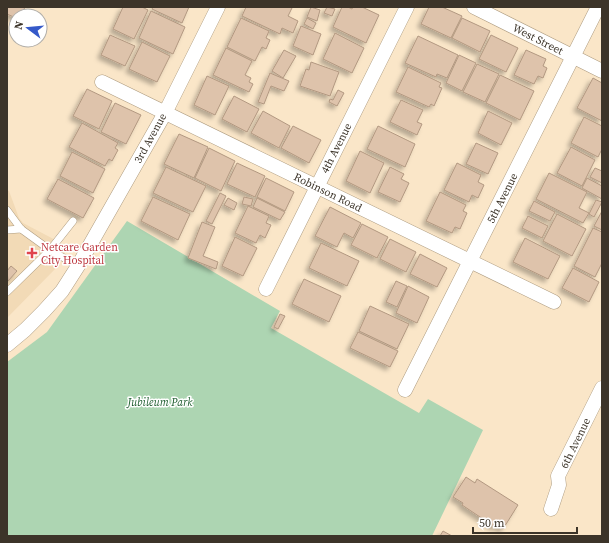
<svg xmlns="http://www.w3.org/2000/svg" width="609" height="543" viewBox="0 0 609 543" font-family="'Source Serif 4',serif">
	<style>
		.built { fill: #f2dab6 }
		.green { fill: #add5b2 }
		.building { fill: #dec3ab; stroke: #b29881; filter: url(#shadow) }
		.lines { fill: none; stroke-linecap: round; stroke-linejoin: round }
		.service-casing { stroke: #ae9c80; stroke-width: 8 }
		.minor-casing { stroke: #ae9c80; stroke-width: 15 }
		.service { stroke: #fff; stroke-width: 7 }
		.minor { stroke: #fff; stroke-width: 14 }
		.health-dot { fill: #e0444e; stroke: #fff; stroke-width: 1.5 }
		.labels { text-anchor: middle; stroke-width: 3; stroke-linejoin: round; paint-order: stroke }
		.street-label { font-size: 11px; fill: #3c3429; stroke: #fff }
		.health-label { font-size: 11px; fill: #be3a42; stroke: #fff; text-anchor: start }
		.park-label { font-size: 11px; font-style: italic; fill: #19592a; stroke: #fff }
	</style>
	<defs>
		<filter id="shadow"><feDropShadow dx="-3.5" dy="3.5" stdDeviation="2" flood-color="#0004"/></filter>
	</defs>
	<rect width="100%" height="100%" fill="#fae6c8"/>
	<!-- built -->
	<path class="built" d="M7 190 9 191 19 218 23 223 65 245 50 260 56 268 7 318Z"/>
	<!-- green -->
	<path class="green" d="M127 221 280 311 271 328 419 413 428 399 483 430 432 536H7V362L47 332Z"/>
	<!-- building -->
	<g class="building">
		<path d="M7 7H25L21 16H16V18L7 14Z"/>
		<path d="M123 7H142L148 10 134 39 113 29Z"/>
		<path d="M153 7H189L182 23 152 9Z"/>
		<path d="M246 7H290L292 8 288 16 298 21 293 33 282 28 280 34 242 16Z"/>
		<path d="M311 7 320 10 317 21 307 17Z"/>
		<path d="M327 7 335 9 332 16 324 13Z"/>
		<path d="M342 7H348L352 9 353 7H362L379 15 366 43 333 27Z"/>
		<path d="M429 7H442L462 16 451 38 421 24Z"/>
		<path d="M151 11 185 27 173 54 139 38Z"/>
		<path d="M241 18 269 31 266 38 270 40 266 49 262 47 255 61 227 47Z"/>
		<path d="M307 18 316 23 313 29 304 24Z"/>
		<path d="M462 18 490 31 480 52 452 38Z"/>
		<path d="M301 26 321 34 313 55 293 46Z"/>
		<path d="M335 33 364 48 352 73 323 59Z"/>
		<path d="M110 35 135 46 125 66 101 55Z"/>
		<path d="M491 35 518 48 506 72 479 59Z"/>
		<path d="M418 36 458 55 447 78 437 74 436 77 405 63Z"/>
		<path d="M142 42 170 56 157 82 129 69Z"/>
		<path d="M226 48 252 61 245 75 251 78 249 82 253 84 249 92 213 75Z"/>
		<path d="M284 50 296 56 283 78 272 71Z"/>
		<path d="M526 50 546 59 543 66 547 68 543 78 538 76 534 84 514 75Z"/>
		<path d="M459 55 476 63 462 91 446 83Z"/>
		<path d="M311 62 339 72 330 96 300 86 306 69 309 70Z"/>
		<path d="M477 64 499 74 485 102 463 92Z"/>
		<path d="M408 67 441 83 439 87 442 88 434 106 431 104 429 107 396 92Z"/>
		<path d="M270 73 289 81 284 91 271 86 264 104 258 102Z"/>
		<path d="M500 75 534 91 520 120 486 103Z"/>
		<path d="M207 76 229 86 215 115 194 105Z"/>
		<path d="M593 78 602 83V121L577 108Z"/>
		<path d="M87 89 112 101 99 129 73 116Z"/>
		<path d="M338 90 344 93 337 106 329 102 330 99 333 100Z"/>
		<path d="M234 96 259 109 247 132 222 119Z"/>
		<path d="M401 100 423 110 417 122 422 124 417 135 390 122Z"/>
		<path d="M115 103 141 115 126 144 101 132Z"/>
		<path d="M263 111 290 126 279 148 251 133Z"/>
		<path d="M488 111 512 123 501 145 478 133Z"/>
		<path d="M584 117 602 126V149L598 157 571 143Z"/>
		<path d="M82 123 118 143 115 148 118 150 112 161 109 159 105 166 69 147Z"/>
		<path d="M293 126 321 140 309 163 281 148Z"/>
		<path d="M378 126 415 144 405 167 367 149Z"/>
		<path d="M179 134 208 147 194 178 164 164Z"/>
		<path d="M476 143 498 153 488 174 466 164Z"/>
		<path d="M571 147 595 160 582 186 557 173Z"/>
		<path d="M209 148 235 161 221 191 195 178Z"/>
		<path d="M360 151 384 163 370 193 346 181Z"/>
		<path d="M72 152 105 169 93 193 60 176Z"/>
		<path d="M237 163 265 176 255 197 227 184Z"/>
		<path d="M457 163 481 175 478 182 484 185 478 198 472 195 469 202 444 190Z"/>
		<path d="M166 167 206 186 193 212 153 193Z"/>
		<path d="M390 167 404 174 401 179 409 183 400 202 378 192Z"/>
		<path d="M595 168 602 171V183L590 177Z"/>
		<path d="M549 173 587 192 579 208 589 213 583 223 536 199Z"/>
		<path d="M266 178 294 192 285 211 257 197Z"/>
		<path d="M587 178 602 186V199L582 188Z"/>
		<path d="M58 179 94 198 83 218 47 199Z"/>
		<path d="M440 192 466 205 463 211 467 213 460 229 455 227 452 233 426 221Z"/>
		<path d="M220 193 226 196 212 224 206 221Z"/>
		<path d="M153 197 190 214 178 240 141 221Z"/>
		<path d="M244 197 253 199 251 206 242 204Z"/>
		<path d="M228 198 237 203 234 210 224 205Z"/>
		<path d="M257 198 285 212 280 220 253 207Z"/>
		<path d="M596 200 602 202 594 217 589 214Z"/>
		<path d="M534 201 555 212 550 221 529 211Z"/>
		<path d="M248 206 269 216 266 223 271 225 265 238 260 235 256 243 235 233Z"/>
		<path d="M330 207 361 223 353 238 344 233 337 247 315 236Z"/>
		<path d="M602 211V230L594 226Z"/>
		<path d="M557 214 586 229 572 256 543 241Z"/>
		<path d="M528 216 548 226 542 238 522 228Z"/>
		<path d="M202 222 215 227 203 256 218 262 216 269 188 258Z"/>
		<path d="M362 224 388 237 377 258 351 245Z"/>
		<path d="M593 228 602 232V263L595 277 574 266Z"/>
		<path d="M235 237 257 248 243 276 222 266Z"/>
		<path d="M525 238 560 256 548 279 513 262Z"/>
		<path d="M390 239 416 252 406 272 380 259Z"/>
		<path d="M321 243 359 261 347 286 309 268Z"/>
		<path d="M420 254 447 268 437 287 410 274Z"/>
		<path d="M11 266 17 271 8 281 7 271Z"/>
		<path d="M573 268 599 282 589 302 562 288Z"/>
		<path d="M304 279 341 296 329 322 292 304Z"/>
		<path d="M396 281 407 286 397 307 386 302Z"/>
		<path d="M408 286 429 297 417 323 396 313Z"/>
		<path d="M370 306 409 324 397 349 359 331Z"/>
		<path d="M280 314 285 316 278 329 274 327Z"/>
		<path d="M358 332 398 351 390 367 350 348Z"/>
		<path d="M466 477 475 483 477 479 518 505 503 529 496 525 495 527 462 505 463 503 453 497Z"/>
		<path d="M443 531 452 536H440Z"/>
	</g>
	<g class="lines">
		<!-- service casing -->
		<g class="service-casing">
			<g id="service">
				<path d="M7 210 21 229 50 250 78 266"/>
				<path d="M7 230 21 229"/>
				<path d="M7 292 50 250 73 221"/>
			</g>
		</g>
		<!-- minor casing -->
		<g class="minor-casing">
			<g id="minor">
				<path d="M474 7 602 71"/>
				<path d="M102 82 554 302"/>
				<path d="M266 289 407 7"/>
				<path d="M7 345 25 330 44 311 62 291 78 266 165 113 218 7"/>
				<path d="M405 390 598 7"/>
				<path d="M551 509 559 485 558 476 602 388"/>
			</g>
		</g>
		<!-- service -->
		<use href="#service" class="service"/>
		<!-- minor -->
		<use href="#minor" class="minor"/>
	</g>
	<!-- markers -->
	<path class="health-dot" d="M30 247h4v4h4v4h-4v4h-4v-4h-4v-4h4z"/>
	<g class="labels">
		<!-- street labels -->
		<g class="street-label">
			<text transform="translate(538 39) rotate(27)" y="4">West Street</text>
			<text transform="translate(150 138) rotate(-61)" y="4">3rd Avenue</text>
			<text transform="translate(336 148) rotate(-63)" y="4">4th Avenue</text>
			<text transform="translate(328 192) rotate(26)" y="4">Robinson Road</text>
			<text transform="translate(502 198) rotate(-63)" y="4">5th Avenue</text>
			<text transform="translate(575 443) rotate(-64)" y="4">6th Avenue</text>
		</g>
		<!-- health labels -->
		<g class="health-label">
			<text x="41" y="251">Netcare Garden<tspan x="41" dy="13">City Hospital</tspan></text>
		</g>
		<!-- park labels -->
		<g class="park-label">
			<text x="160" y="406">Jubileum Park</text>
		</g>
	</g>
	<!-- border -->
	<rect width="609" height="543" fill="none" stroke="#3c3429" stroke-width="16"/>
	<!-- north arrow -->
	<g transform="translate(28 28) rotate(286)"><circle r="19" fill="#ffffff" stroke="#b1aea9"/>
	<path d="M0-3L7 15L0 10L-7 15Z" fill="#3559c9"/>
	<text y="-6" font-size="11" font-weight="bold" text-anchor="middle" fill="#3c3429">N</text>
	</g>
	<!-- scale -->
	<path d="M473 527v6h104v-6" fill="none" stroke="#3c3429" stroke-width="2"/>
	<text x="479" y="527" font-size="12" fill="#3c3429" stroke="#ffffff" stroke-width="3" paint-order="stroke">50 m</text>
</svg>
